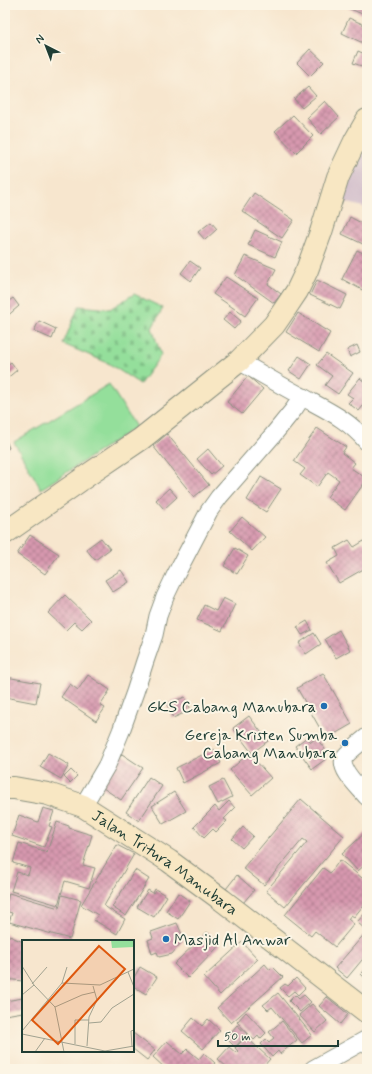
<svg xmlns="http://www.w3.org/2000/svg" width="372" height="1074" viewBox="0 0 372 1074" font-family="Mynerve,sans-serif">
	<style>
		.industrial { fill: #d1bdcb }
		.cemetery { fill: url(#cemetery-stones); stroke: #5a8e68 }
		.pitch { fill: #94df9b; stroke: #5a8e68 }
		.building { fill: url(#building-cross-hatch) }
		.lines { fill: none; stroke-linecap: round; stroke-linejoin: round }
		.street-casing { stroke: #8b9281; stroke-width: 19 }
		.secondary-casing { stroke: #8b9281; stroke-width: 24 }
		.street { stroke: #fff; stroke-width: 17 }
		.secondary { stroke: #f8e7c3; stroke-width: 22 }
		.poi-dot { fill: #1f6fb2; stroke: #fcf5e5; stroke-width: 1.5 }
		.labels { text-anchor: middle; stroke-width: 4; stroke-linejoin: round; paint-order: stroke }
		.poi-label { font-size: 16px; fill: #1f3d34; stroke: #fcf5e5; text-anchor: end }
		.street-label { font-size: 16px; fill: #1f3d34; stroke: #fcf5e5 }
		.inset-road { fill: none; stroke: #a1a290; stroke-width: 1 }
		.view { fill: #de580e; fill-opacity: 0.15; stroke: #de580e; stroke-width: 2 }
		.inset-edge { fill: none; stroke: #1f3d34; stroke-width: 2 }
	</style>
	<defs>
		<pattern id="cemetery-stones" width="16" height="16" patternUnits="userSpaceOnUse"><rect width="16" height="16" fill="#94df9b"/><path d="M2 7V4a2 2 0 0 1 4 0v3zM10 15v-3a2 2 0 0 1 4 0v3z" fill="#7fc086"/></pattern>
		<pattern id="building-cross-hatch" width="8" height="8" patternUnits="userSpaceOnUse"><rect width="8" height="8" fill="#d798af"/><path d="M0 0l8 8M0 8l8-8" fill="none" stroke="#ae7d8f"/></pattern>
	</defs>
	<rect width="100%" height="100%" fill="#fcf5e5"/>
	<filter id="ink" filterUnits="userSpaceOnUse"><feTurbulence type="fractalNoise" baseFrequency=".025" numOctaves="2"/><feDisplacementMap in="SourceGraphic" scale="8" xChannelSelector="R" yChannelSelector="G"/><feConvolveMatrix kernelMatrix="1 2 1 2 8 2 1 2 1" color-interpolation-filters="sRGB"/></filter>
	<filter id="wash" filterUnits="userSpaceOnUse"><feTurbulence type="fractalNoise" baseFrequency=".012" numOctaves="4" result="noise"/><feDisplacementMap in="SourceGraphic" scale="16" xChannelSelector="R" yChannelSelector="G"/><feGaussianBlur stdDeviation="0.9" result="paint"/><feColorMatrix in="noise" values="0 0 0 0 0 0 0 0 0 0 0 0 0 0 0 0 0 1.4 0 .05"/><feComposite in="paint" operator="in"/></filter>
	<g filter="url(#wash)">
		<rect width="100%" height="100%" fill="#f7e6ce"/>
		<!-- industrial -->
		<path class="industrial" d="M367 145V208L341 201 354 169Z"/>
		<!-- cemetery -->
		<path class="cemetery" d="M134 294 163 308 152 328 161 355 140 384 108 363 63 344 79 306 110 309Z"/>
		<!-- pitch -->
		<path class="pitch" d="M109 384 136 427 41 489 14 442Z"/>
		<g id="blocks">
			<!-- building -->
			<g class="building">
				<path d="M349 5H367V16L348 8Z"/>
				<path d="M349 18 367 26V45L342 33Z"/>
				<path d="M310 49 324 62 310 76 297 63Z"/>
				<path d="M358 51 367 55V68L353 63Z"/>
				<path d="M308 87 316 96 302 108 294 99Z"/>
				<path d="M325 101 339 117 321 134 307 118Z"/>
				<path d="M293 115 313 136 296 153 275 131Z"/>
				<path d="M254 193 294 220 282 238 242 211Z"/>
				<path d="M350 217 367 226V241L365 245 342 234Z"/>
				<path d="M211 222 217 229 205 240 198 232Z"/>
				<path d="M255 230 282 242 275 257 248 245Z"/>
				<path d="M357 250 367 255V290L366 292 342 279Z"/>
				<path d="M245 256 276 269 268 284 281 294 274 303 235 275Z"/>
				<path d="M190 261 200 268 191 281 181 273Z"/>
				<path d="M226 277 258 298 245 316 213 294Z"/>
				<path d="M317 280 347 295 340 309 310 295Z"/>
				<path d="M13 298 19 306 5 318V304Z"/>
				<path d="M230 312 241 321 234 329 223 320Z"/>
				<path d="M298 313 330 333 319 352 286 332Z"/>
				<path d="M39 321 56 329 52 339 34 331Z"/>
				<path d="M357 345 360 352 350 357 347 350Z"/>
				<path d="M326 354 353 373 338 394 325 385 332 376 317 365Z"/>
				<path d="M299 356 311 364 301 379 289 371Z"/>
				<path d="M11 362 17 370 5 380V367Z"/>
				<path d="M248 376 263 389 242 414 227 402Z"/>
				<path d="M360 378 367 384V401L359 411 348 403 353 398 347 394Z"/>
				<path d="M317 428 346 447 342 453 355 463 351 468 367 479 345 510 327 497 339 480 328 472 317 487 300 475 305 469 294 461Z"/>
				<path d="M167 434 209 485 194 497 153 446Z"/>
				<path d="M5 438 9 448 5 450Z"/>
				<path d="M208 449 222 466 211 475 197 459Z"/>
				<path d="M261 477 281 489 266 512 247 500Z"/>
				<path d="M169 488 177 497 164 509 156 500Z"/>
				<path d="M242 517 265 537 252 551 230 531Z"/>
				<path d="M30 535 59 554 45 574 17 554Z"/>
				<path d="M101 538 110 549 95 560 86 549Z"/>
				<path d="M349 540 354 547 364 541 367 546V567L339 583 327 563 339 556 335 548Z"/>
				<path d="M235 548 248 556 237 574 224 566Z"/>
				<path d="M121 570 129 582 113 592 105 580Z"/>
				<path d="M65 595 91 620 82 629 74 622 66 630 48 613Z"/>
				<path d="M223 598 235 604 222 631 197 620 204 605 216 611Z"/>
				<path d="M307 621 312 630 302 635 297 627Z"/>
				<path d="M339 630 350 650 336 658 325 639Z"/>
				<path d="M314 633 321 644 306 654 299 643Z"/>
				<path d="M323 673 352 724 326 739 297 688Z"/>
				<path d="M88 675 110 690 100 705 105 708 96 721 61 697 70 684 78 690Z"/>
				<path d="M6 677 40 683 36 703 5 697V682Z"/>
				<path d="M185 697 191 710 173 718 167 704Z"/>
				<path d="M249 716 268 741 252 753 233 728Z"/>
				<path d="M307 737 311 742 316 738 325 749 321 752 326 759 312 769 295 746Z"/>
				<path d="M214 749 221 763 183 783 176 768Z"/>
				<path d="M48 753 69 765 61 779 40 767Z"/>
				<path d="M249 753 271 778 252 795 230 770Z"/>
				<path d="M122 754 143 768 121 800 100 786Z"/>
				<path d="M71 770 77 776 70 783 64 777Z"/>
				<path d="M149 777 162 786 139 821 126 812Z"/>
				<path d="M223 780 232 797 218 804 209 787Z"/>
				<path d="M174 792 186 811 163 824 152 806Z"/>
				<path d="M301 799 344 836 285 907 266 891 307 842 303 839 264 885 243 868Z"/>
				<path d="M229 801 235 808 224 819 227 821 216 832 213 829 204 838 194 827 215 806 219 811Z"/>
				<path d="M43 808 54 811 49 826 52 827 44 847 12 836 19 815 38 822Z"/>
				<path d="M57 822 69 826V828L92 835 83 865 95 868 89 888 65 881 58 905 11 891 17 872 28 875 30 868 13 863 19 843 47 852Z"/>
				<path d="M243 827 253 836 242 848 232 839Z"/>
				<path d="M367 831V863L358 871 342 854Z"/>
				<path d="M117 845 134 854 104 906 125 919 117 934 94 920 98 915 81 905Z"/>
				<path d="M340 860 367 882V901L354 917 351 915 348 919 354 924 335 947 315 931 311 936 285 915 323 868 330 873Z"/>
				<path d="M135 870 149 879 126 916 112 907Z"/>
				<path d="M237 875 254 890 243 903 226 889Z"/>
				<path d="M155 889 167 896 154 917 137 907 148 890 153 893Z"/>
				<path d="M9 893 59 908 62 895 81 900 70 939 9 922 12 913 5 911V908Z"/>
				<path d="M178 893 190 901 178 919 166 911Z"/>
				<path d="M367 911V954L347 978 335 968 367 931 357 922Z"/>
				<path d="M177 923 184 939 172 954 159 957 157 952 152 954 148 940 153 938 151 932Z"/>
				<path d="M207 932 220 945 188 978 174 964Z"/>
				<path d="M5 934 23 942V981L5 979Z"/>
				<path d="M242 942 258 959 220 995 204 977Z"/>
				<path d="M265 964 270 970 273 967 283 977 231 1023 217 1008Z"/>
				<path d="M140 967 157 977 146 994 133 986V979Z"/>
				<path d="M367 968V980L361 974Z"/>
				<path d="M296 978 305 988 298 995 294 991 288 996 280 988 285 984 288 986Z"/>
				<path d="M278 993 312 1035 302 1043 272 1007 268 1010 263 1005Z"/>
				<path d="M295 995 299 999 304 995 311 1002 300 1012 289 1001Z"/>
				<path d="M327 997 348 1014 340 1024 319 1006Z"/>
				<path d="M23 998V1012L5 1015V1001Z"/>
				<path d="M312 1004 327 1021 315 1032 299 1015Z"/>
				<path d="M246 1012 266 1033 260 1039 258 1036 254 1040 237 1022Z"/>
				<path d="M193 1018 202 1026 208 1019 220 1030 203 1049 182 1031Z"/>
				<path d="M282 1021 297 1040 280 1054 278 1051 272 1057 261 1044 266 1039 269 1042 274 1038 269 1032Z"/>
				<path d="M237 1025 247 1034 235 1047 226 1038Z"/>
				<path d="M133 1033 155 1050 147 1060 133 1049Z"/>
				<path d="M246 1037 270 1059 262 1068 258 1064 253 1069H229L218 1059 229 1047 236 1053 238 1051 235 1048Z"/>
				<path d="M167 1041 182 1054 187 1049 199 1059 204 1053 215 1063 210 1069H166L153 1057Z"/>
			</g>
		</g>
	</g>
	<g filter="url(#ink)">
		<use href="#blocks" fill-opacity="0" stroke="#8b9281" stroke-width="1"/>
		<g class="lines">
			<!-- street casing -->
			<g class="street-casing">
				<g id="street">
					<path d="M239 361C260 373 280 385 301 396 326 410 348 419 367 442"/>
					<path d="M367 737C362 741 346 754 344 758 339 770 360 788 367 797"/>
					<path d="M83 806 107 765 121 731 135 692 145 661 154 635 158 616 165 597 175 576 209 511 219 497 273 435 294 409 302 397"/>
					<path d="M313 1069 367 1039"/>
				</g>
			</g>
			<!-- secondary casing -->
			<g class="secondary-casing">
				<g id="secondary">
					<path d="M5 533 88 475 141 439 239 361 274 325 285 309 297 291 307 270 321 232 338 177 355 141 367 120"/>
					<path id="s1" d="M5 788H14L48 794 83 806 169 861 222 900 367 1012"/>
				</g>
			</g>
			<!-- street -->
			<use href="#street" class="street"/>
			<!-- secondary -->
			<use href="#secondary" class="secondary"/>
		</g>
	</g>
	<!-- markers -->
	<g class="poi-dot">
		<circle cx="324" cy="706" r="4"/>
		<circle cx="345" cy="743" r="4"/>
		<circle cx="166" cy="939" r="4"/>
	</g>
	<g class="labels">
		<!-- poi labels -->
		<g class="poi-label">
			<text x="316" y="712">GKS Cabang Manubara</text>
			<text x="337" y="740">Gereja Kristen Sumba<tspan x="337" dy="18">Cabang Manubara</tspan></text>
			<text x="174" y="945" text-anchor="start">Masjid Al Anwar</text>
		</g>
		<!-- street labels -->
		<g class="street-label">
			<text dy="6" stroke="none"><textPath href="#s1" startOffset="180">Jalan Tritura Manubara</textPath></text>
		</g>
	</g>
	<!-- overview -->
	<g transform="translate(22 940)">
		<rect width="112" height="112" fill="#f7e6ce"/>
		<path d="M89 0H112V7L90 8Z" fill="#94df9b"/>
		<path class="inset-road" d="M0 26 12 45 0 55M106 32 112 47M40 43 45 27M10 44 25 27M12 45 33 67 42 112M33 67 60 55 73 52M67 83 79 82 90 68 112 54M0 91 40 43 78 45 112 29M0 94 83 111 112 106M53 104V80H67M65 106 67 77 75 60 71 46M110 107 109 91 112 90M13 112 23 98"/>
		<path class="view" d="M77 6 103 29 36 104 10 80Z"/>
		<rect width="112" height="112" class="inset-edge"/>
	</g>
	<!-- margin -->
	<rect width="372" height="1074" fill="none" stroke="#fcf5e5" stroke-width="20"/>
	<!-- north arrow -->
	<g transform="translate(46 46) rotate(318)" stroke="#fcf5e5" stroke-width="3" paint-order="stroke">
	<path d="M0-3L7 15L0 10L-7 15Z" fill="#1f3d34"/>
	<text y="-6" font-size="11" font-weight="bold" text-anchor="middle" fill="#1f3d34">N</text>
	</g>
	<!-- scale -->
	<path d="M218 1040v6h120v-6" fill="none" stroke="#1f3d34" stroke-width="2"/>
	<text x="224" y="1040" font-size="12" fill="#1f3d34" stroke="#fcf5e5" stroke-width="3" paint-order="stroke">50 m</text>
</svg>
